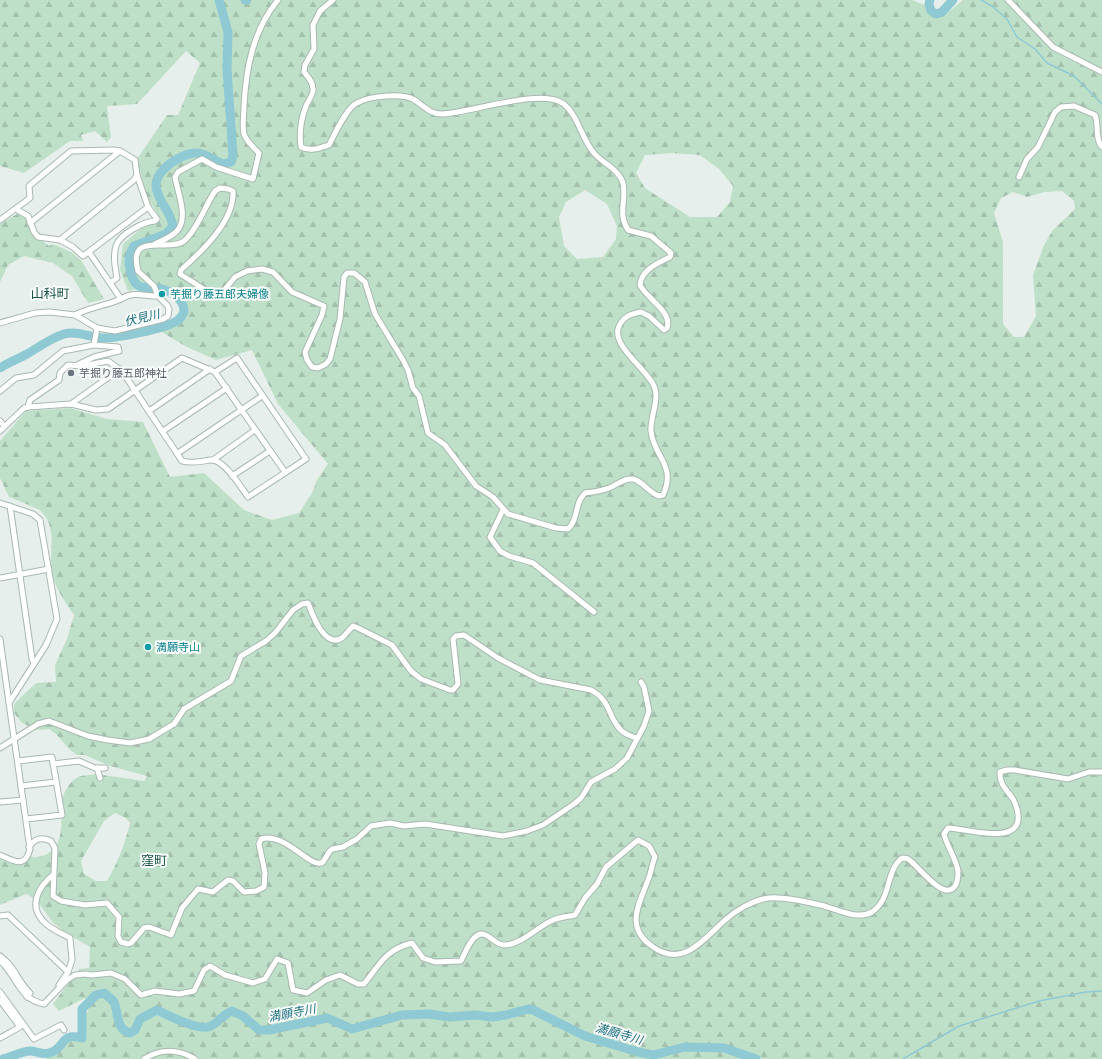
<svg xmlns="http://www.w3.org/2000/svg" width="1102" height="1059" viewBox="0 0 1102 1059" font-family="Poppins,'Noto Sans JP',sans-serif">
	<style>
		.forest { fill: url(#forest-firs); fill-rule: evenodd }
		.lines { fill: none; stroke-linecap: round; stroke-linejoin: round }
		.stream { stroke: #8ec9d4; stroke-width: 1.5 }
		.river { stroke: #8ec9d4; stroke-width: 9 }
		.street-casing { stroke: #a8b8b2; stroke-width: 7 }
		.street { stroke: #fff; stroke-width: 5 }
		.culture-dot { fill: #0f9aa8; stroke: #f7fbf9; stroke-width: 1.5 }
		.worship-dot { fill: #6b7280; stroke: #f7fbf9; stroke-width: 1.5 }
		.labels { text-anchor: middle; stroke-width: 4; stroke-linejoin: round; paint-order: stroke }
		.culture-label { font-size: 11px; fill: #0d838f; stroke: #f7fbf9; text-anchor: start }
		.worship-label { font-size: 11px; fill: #5b616d; stroke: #f7fbf9; text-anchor: start }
		.water-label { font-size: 12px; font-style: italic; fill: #1c6f80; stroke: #f7fbf9 }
		.quarter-label { font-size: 13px; fill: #1f5548; stroke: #f7fbf9 }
	</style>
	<defs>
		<pattern id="forest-firs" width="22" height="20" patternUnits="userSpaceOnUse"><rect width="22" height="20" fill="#bfe0c8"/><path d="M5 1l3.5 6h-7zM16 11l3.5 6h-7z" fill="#a4c1ad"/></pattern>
	</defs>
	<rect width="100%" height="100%" fill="#e6efeb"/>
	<!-- forest -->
	<g class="forest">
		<path d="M0 0H912L946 14 963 0H1102V1059H45L71 1040 87 1036 84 1020 89 1008 85 998 59 1011 53 1004 79 969 89 968 90 947C79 940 68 935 58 927 46 917 41 900 26 894L0 905V857L19 864 31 856C35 858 38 857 42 856 67 849 60 819 62 800 63 794 69 783 75 779 87 769 128 779 144 781L147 776 110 766 85 755H77L70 750 56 734 49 729 36 730 21 722 14 713V704L36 683 56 682 55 665 67 639 74 615C66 603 57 591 53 577 47 555 59 531 42 512 40 509 14 499 9 497L0 478V441L26 411 70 408 107 419 143 422 170 477 204 473 244 510 272 520 299 513 312 493 317 480 328 464 278 404 252 350 216 360 185 346 160 331 187 318 184 295 157 284 128 291 120 270 123 244 144 226 161 220 147 197 137 159 167 115H178L200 63 186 51 137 104 107 106 111 137 107 142 95 131 81 135 83 141H70L24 173 0 166ZM672 153 700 155 719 169 733 186 730 202 717 217H690L645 188 636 173 645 155ZM585 190 607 204 617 226 616 239 603 257 577 259 564 246 559 217 566 202ZM1062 191 1074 201 1075 209 1053 230 1044 245 1033 275 1036 316 1024 337H1014L1003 324V242L994 213 1001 198 1013 192 1027 197 1045 192ZM115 813 126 818 130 823C125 844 118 862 107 881H96L84 874 81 861 104 821Z"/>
		<path d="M17 214 27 218 32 233 49 246 53 244 71 252 81 260 104 299 88 303 72 276 53 263 24 256 8 265 0 282V224Z"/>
	</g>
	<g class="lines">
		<!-- stream -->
		<g class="stream">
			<path d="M981 0 992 6 1007 19 1017 37 1035 49 1047 63 1074 76 1102 104"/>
			<path d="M903 1059 959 1026 1039 1001 1086 992 1102 991"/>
		</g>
		<!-- river -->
		<g class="river">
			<path d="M245 0H247"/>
			<path d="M930 0 929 4 931 11 936 14 942 12 953 0"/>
			<path d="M0 368C9 362 18 359 27 354 39 347 51 338 64 334 78 330 90 338 103 338 118 338 162 329 175 322 179 320 183 316 184 311 184 299 171 291 161 289 146 286 135 294 130 269 128 261 129 254 134 246L166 234 173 226C171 211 157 201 156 186 155 170 183 152 197 153 205 153 215 161 223 164L231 162 233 156 227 69 228 32 219 0"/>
			<path d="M3 1059C12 1057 22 1051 30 1051 37 1051 42 1055 49 1053 66 1049 59 1032 82 1038V1009L96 995 104 993C107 996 112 999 114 1002 119 1013 115 1029 130 1033L135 1030 140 1019 157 1010C167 1015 198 1030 208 1027 217 1025 223 1014 232 1011L243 1016 259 1030H269L327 1018 352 1029 402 1015 428 1014 450 1017 475 1015 493 1017 506 1015 528 1009 533 1010 585 1036 638 1052 653 1055 685 1047 724 1048 756 1059"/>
		</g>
		<!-- street casing -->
		<g class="street-casing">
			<g id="street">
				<path d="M1008 0 1053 47 1102 72"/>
				<path d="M1019 177 1027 159 1038 147 1055 112 1061 107 1074 106 1095 115C1099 125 1095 140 1102 147"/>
				<path d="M0 220 30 198 29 186 71 151 114 150 120 151 135 160 137 175 148 207 83 256 73 247 60 240 38 237 34 232 28 216 16 209"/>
				<path d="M30 223 120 151"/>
				<path d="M60 240 134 180 137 175"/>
				<path d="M155 244C161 241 169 238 175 233 190 220 178 194 175 177L178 172 202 159 216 167 253 179 259 153C255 149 246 141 244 134 242 125 244 115 244 106 246 68 253 30 278 0"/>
				<path d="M110 283 117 278C115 267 113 256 116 246 120 234 143 222 155 221L157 219 148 207"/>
				<path d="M121 299C134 291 143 296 158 296"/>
				<path d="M75 315C90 307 106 306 121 299L89 252"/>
				<path d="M0 323 35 313 50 312 75 315 97 328 94 345 118 347 119 351 94 357 79 364"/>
				<path d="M97 328 115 331 163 319 168 316 169 309 167 305 158 296 154 286 138 271C127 230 169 253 184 241 197 230 205 206 215 191L220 188 228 189 233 191C235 221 201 252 181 270L180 274 210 293 218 294 222 293 235 277 247 271 262 269 273 272 292 292 324 306 322 315 305 352 307 360 312 367 318 368 326 364 330 359 340 319 344 277 347 273H354L365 282 375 314 403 360 408 370 413 388 419 396 428 433 445 445 476 486 493 497 508 514 556 528 568 529C579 519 574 503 585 493 593 492 602 491 609 488 617 485 623 478 633 479 643 481 649 493 659 496L663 495C677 465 653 456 651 431 650 417 660 399 654 386 647 369 610 345 619 326 624 316 631 314 641 312L649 316 664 330 667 328C673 312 646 298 640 285 641 270 658 263 670 257L671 253 651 236 628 230C617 213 627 200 623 183 619 169 602 163 594 153 581 138 579 117 564 104 542 87 470 113 442 114 429 114 423 105 413 99 401 93 369 96 357 103 346 108 335 134 329 145 320 148 310 152 301 147 299 133 301 119 306 106 308 101 314 94 313 89 313 82 308 77 304 72L305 65 314 49 313 25 320 11 333 0"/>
				<path d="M0 391 16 378 34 375 63 351 94 345"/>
				<path d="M71 404 120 369"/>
				<path d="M28 407 71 404 96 410 108 409 182 358 215 372 285 472"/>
				<path d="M149 411 210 369"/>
				<path d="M0 421 4 426"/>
				<path d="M0 431 24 408 28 407 30 400 59 380 60 373 68 365 82 366 108 361 122 371 182 461C191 464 202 461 211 460 224 459 241 487 248 497L306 459 237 358 215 372"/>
				<path d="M163 431 227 388"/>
				<path d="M178 453 262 396"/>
				<path d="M213 460 255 430"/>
				<path d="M232 476 270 451"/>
				<path d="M0 503 33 514 40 520 57 619 46 645 9 703 30 849C25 869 14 861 0 855"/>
				<path d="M10 506 32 659 34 663"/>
				<path d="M503 510 490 537 500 551 509 556 533 563 594 612"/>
				<path d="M0 578 49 569"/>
				<path d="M0 639 9 703"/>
				<path d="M0 748 38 724 49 721 88 736 108 740 130 743 149 739 174 724 184 709 231 681 241 656 266 641 275 633 293 610 302 604 308 603C312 613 324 649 342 638 345 635 349 630 353 626L358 628 392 645 411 671 421 679 450 690H453L458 684 453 639 456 636 464 635 498 658 540 680 591 690C611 701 607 714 619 728 623 734 631 736 636 738"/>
				<path d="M18 761 52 757 62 815 26 819"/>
				<path d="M53 764 79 761 95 768H105"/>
				<path d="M97 768 100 778"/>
				<path d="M21 786 56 782"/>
				<path d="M0 802 23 800"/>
				<path d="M29 847C35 838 42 837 51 841L55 848 53 896 61 901 85 905 107 903 119 917 118 936 121 942 128 944 131 943 144 928 149 927 171 935 182 908 198 889 213 892 228 880 233 881 244 892 256 891 264 887 265 873 259 844 261 839C285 831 312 871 323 862 326 858 328 852 332 849L343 847 357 839 371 826 390 823 404 826 425 824 503 836 527 831 543 825 574 804 581 798 591 782 615 769 627 758 644 726 649 711 644 687 641 682"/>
				<path d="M53 875C39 886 28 905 43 921 50 929 61 933 70 938L72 960 68 972"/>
				<path d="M0 916 8 915 68 972 59 985"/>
				<path d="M0 956C14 965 18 982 30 993L27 997"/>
				<path d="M0 961C17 975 18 999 44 1004L67 980 75 975 85 974 92 975 111 973 125 979 141 995 155 991 179 994 194 991 204 970 210 966 225 975 253 983 265 979 277 959 288 963 293 990 307 993 326 980 340 975 358 984H364C380 964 385 950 412 943L423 958 435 962 461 961C465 953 470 939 478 935 487 930 495 946 505 945 522 944 536 928 551 921 558 917 567 917 575 915L585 898 597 884 606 867 638 840 649 846 655 857C652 864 651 873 648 880 639 905 624 927 653 947 683 968 703 940 724 921 736 910 753 900 769 898 781 897 807 902 820 905 835 908 857 921 872 912 892 899 885 871 902 858 903 858 907 858 908 859 916 863 944 903 955 886 958 882 958 877 958 871 956 858 947 847 944 834L948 828C963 828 1015 845 1018 820 1019 813 1016 805 1013 799 1007 790 999 784 1000 772L1007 770H1015L1068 779 1089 772H1102"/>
				<path d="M0 992 34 1039 61 1025 64 1030"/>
				<path d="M0 1000 20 1027 0 1038"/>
				<path d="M144 1059C162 1048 178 1049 195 1059"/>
			</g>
		</g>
		<!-- street -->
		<use href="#street" class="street"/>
	</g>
	<!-- markers -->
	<g class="culture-dot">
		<circle cx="162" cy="294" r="4"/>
		<circle cx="148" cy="647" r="4"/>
	</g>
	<circle class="worship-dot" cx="71" cy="373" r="4"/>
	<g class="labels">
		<!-- culture labels -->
		<g class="culture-label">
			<text x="170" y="298">芋掘り藤五郎夫婦像</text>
			<text x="156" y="651">満願寺山</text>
		</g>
		<!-- worship labels -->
		<g class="worship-label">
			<text x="79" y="377">芋掘り藤五郎神社</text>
		</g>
		<!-- water labels -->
		<g class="water-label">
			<text transform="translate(142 318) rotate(-14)" y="4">伏見川</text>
			<text transform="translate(292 1013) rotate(-11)" y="4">満願寺川</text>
			<text transform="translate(619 1034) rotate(16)" y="4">満願寺川</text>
		</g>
		<!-- quarter labels -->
		<g class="quarter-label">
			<text x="50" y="298">山科町</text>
			<text x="154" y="865">窪町</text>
		</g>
	</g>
</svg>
